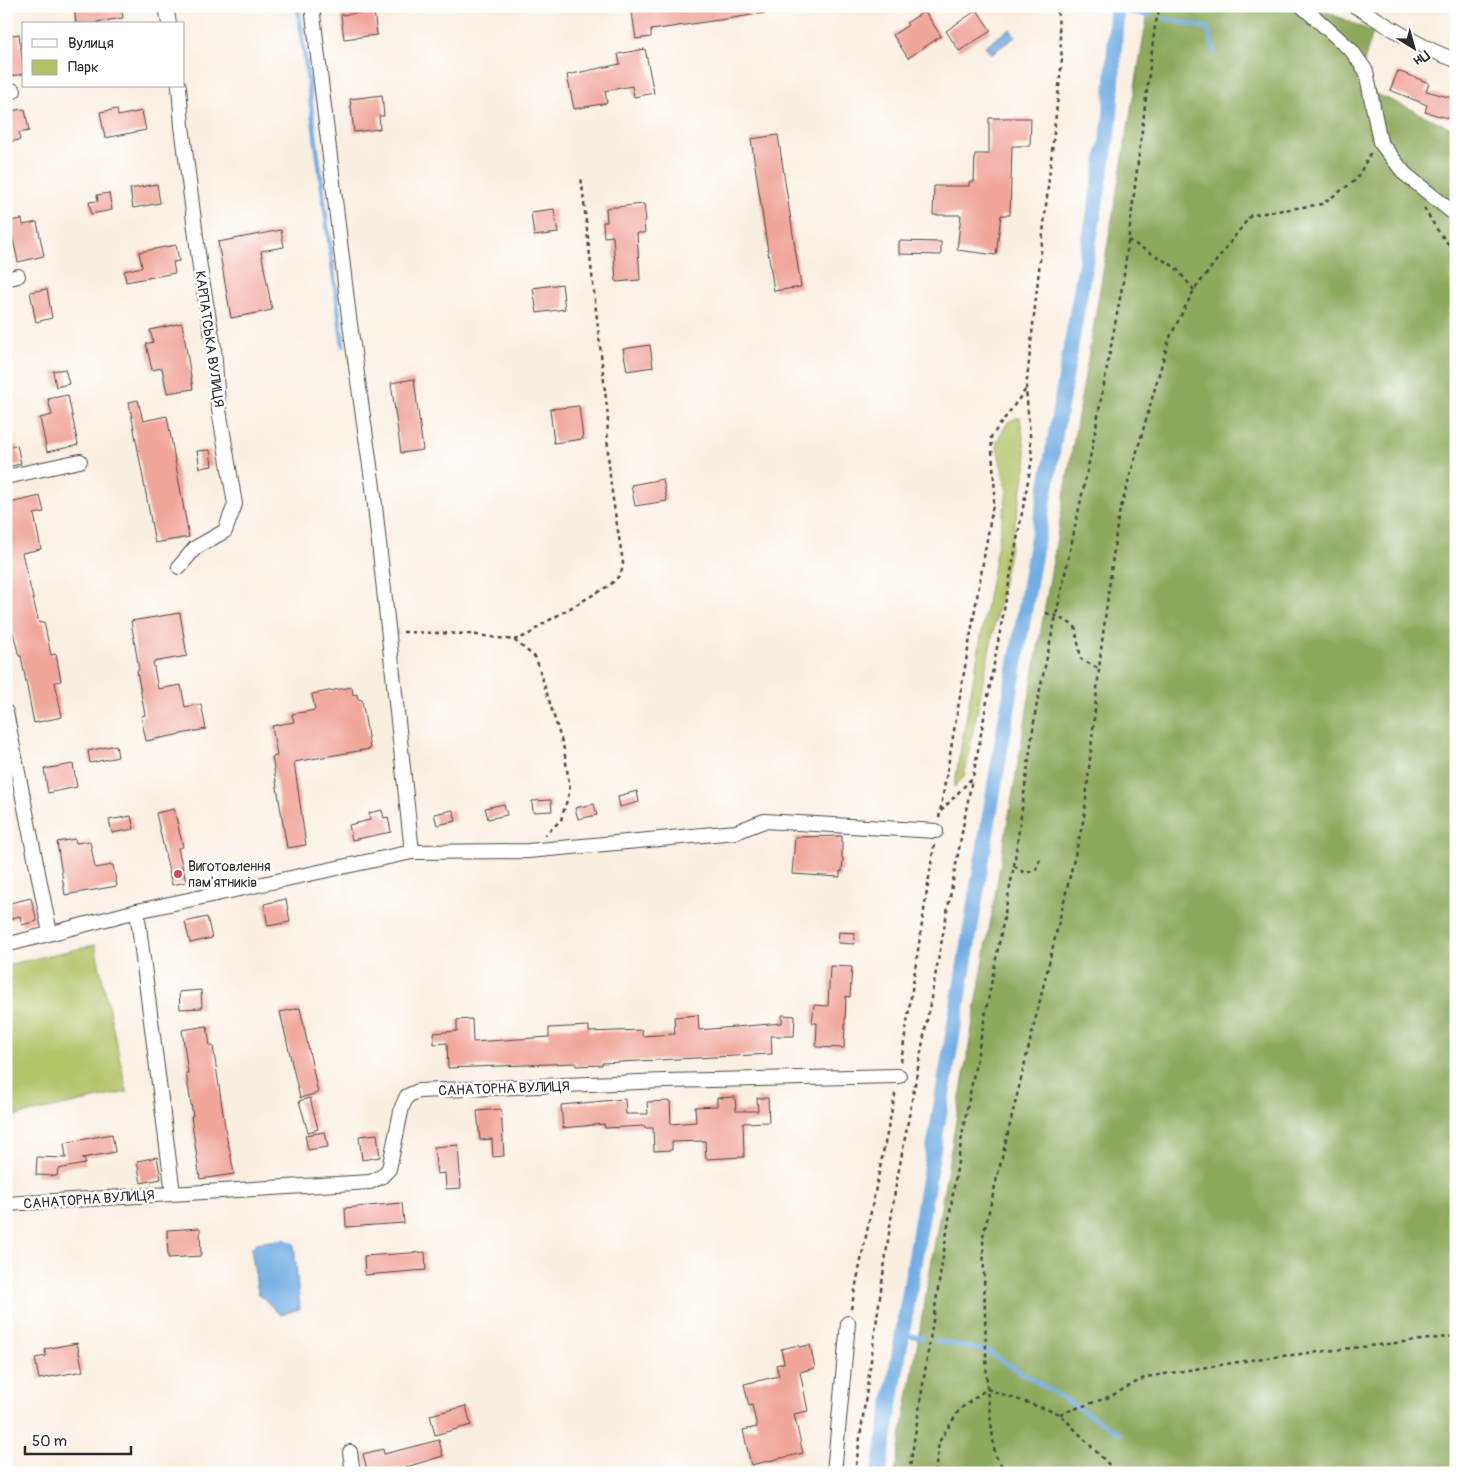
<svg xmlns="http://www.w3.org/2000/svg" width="1462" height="1479" viewBox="0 0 1462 1479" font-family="Pangolin,sans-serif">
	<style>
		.green { fill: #b2c367; stroke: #6e7749 }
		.forest { fill: #8da95c; stroke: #5c6a44 }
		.water { fill: #72ade3; stroke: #4e6c87 }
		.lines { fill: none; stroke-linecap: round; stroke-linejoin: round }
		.stream { stroke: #72ade3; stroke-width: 4.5 }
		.canal { stroke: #72ade3; stroke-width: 15 }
		.building { fill: #f1a69a }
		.street-casing { stroke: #4a4846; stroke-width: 16 }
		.path { stroke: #4a4846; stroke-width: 2.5; stroke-dasharray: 4 4; stroke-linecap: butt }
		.street { stroke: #fff; stroke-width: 14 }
		.poi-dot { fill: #d1495b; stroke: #fff; stroke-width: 2 }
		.labels { text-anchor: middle; stroke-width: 5; stroke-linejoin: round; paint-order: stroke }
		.street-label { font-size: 14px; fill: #2b2b2b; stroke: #fff }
		.poi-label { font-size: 14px; fill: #2b2b2b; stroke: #fff; text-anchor: start }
	</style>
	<rect width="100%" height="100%" fill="#fff"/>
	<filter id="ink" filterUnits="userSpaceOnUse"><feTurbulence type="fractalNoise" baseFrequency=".02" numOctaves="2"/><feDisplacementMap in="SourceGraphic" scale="10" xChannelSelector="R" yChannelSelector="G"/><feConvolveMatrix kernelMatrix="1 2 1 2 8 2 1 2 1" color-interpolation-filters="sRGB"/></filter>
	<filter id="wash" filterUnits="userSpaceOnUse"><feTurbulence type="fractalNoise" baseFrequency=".0096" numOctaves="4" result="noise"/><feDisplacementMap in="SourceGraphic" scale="20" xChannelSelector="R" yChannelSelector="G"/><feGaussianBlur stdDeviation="1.12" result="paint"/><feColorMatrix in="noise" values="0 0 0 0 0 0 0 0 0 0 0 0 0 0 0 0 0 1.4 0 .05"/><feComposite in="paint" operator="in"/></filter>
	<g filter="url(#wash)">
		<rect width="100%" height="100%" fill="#f9efe1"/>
		<!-- green -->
		<g class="green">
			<path d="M1020 417 1027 463 964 777 954 787 1007 492 996 443 1008 422Z"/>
			<path d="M95 945 127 1092 6 1118V965Z"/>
		</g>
		<!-- forest -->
		<path class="forest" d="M1149 6H1313L1373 32 1357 85 1456 130V1473H895Z"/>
		<!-- water -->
		<g class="water">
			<path d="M1010 29 1015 37 991 54 985 46Z"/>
			<path d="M284 1239 294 1244 300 1309 280 1315 258 1293 251 1249 256 1243Z"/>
		</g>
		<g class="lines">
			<!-- stream -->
			<g class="stream">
				<path d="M298 6 343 346"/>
				<path d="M1117 9 1150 16"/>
				<path d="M1165 19 1207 28 1215 53"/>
				<path d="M901 1334 922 1338"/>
				<path d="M936 1341 986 1351 1120 1434"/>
			</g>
			<!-- canal -->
			<path class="canal" d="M879 1473 999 759 1110 122 1117 6"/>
		</g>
		<g id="blocks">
			<!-- building -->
			<g class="building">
				<path d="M74 6H121L123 18 97 22V24H76Z"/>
				<path d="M631 6H766V13L651 30V37L636 39Z"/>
				<path d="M977 10 991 31 959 51 946 31Z"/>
				<path d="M374 11 377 35 344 39 341 15Z"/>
				<path d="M922 13H926L941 36 908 58 893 35 908 25 906 23Z"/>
				<path d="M19 34 24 74 6 77V36Z"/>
				<path d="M645 49 654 93 634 97 632 86 605 91 607 103 574 109 567 75 620 64 618 54Z"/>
				<path d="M1398 71 1429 83 1426 91 1456 99V120L1425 112 1427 105 1390 90Z"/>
				<path d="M382 95 384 116H379L380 129 354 132 350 99Z"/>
				<path d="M25 109 29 131 19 133 20 140 6 142V111Z"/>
				<path d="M117 109 118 116 142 111 146 130 105 138 100 112Z"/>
				<path d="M989 118H1031L1030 146H1012L1010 215H1001L996 255 957 250 961 215H933L934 186H969V182H974L975 154H989Z"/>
				<path d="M778 135 801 287 774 291 751 139Z"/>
				<path d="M157 184 160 203 133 208 130 189Z"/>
				<path d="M109 193 112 210 91 214 89 202 98 201 97 195Z"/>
				<path d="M644 204 646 220 644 221 645 233H637L640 280 616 282 613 236 604 237 603 222H607L606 208Z"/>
				<path d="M554 209 558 233 534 236 531 212Z"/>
				<path d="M22 219 23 225 37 222 44 256 18 262 9 221Z"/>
				<path d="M281 230 284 247 261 251 272 310 231 318 218 242Z"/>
				<path d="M899 241 941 242V255L899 254Z"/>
				<path d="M176 245 179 261 173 262 175 273 126 282 124 271 142 267 139 252Z"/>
				<path d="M562 284 565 309 537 313 533 288Z"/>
				<path d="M47 289 52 318 36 322 30 292Z"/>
				<path d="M182 323 193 389 167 393 162 368 152 370 146 344 153 342 150 330Z"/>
				<path d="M650 345 653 367 627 371 623 349Z"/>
				<path d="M65 369 69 384 56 387 53 371Z"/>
				<path d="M414 379 423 450 401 453 391 383Z"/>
				<path d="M68 395 78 445 47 452 40 418 52 415 48 399Z"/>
				<path d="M138 400 143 421 167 416 189 537 155 543 129 402Z"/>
				<path d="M579 406 583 439 554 443 550 409Z"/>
				<path d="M17 445 21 464 6 467V447Z"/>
				<path d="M210 450 212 466 200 468 197 451Z"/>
				<path d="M663 479 667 501 635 506 631 485Z"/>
				<path d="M40 496 44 512 34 514 41 549 22 553 39 623 44 622 51 655 56 654 61 681 55 682 62 717 34 723 21 656H19L11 625H9L6 613V504Z"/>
				<path d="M180 613 187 656 153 662 158 689 181 685 185 707 201 704 206 729 146 741 141 716 145 715 137 671 139 670 131 621Z"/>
				<path d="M352 687 353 695 357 694 358 699 362 700 370 749 294 762 306 845 287 848 272 757 277 756 272 726 294 722 292 714 315 710 312 694Z"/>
				<path d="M116 745 118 757 90 763 88 751Z"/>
				<path d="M73 764 77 787 48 793 44 769Z"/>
				<path d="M637 791 639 802 620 807 618 796Z"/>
				<path d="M551 800 552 811 533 812 532 801Z"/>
				<path d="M504 804 507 815 488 819 485 808Z"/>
				<path d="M594 804 597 815 578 819 575 808Z"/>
				<path d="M174 809 183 847 178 848 186 882 172 885 156 813Z"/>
				<path d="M382 810 384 818 388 817 391 832 352 840 349 825 370 820 369 813Z"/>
				<path d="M453 810 456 821 437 825 434 814Z"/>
				<path d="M131 816 134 829 112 833 109 820Z"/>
				<path d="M842 836V858H843L842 872 840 871V877L792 874 795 837Z"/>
				<path d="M75 839 76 843 90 841 95 868 113 865 117 886 65 895 57 842Z"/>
				<path d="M31 898 37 921 22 925 20 916 6 920V904Z"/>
				<path d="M286 899 290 922 268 926 264 904Z"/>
				<path d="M207 917 212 938 190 943 185 922Z"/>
				<path d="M839 932 855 933 854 944 838 943Z"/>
				<path d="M830 966 852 967 850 997 846 996 844 1048 816 1047 817 1023H812L814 1005 828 1006Z"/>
				<path d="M201 990 202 1008 180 1009 179 992Z"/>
				<path d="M300 1008 318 1093 300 1098 280 1012Z"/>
				<path d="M698 1015 699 1030 782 1023V1015L795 1016 794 1036H771L772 1054 602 1063V1065L576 1066V1063L448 1068 447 1043 434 1044V1033L457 1031V1020L472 1019 473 1042 549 1037V1028L589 1026V1032L642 1030V1036L675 1034 674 1017Z"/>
				<path d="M207 1026 210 1046H213L228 1146H229L234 1174 200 1179 191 1116H193L186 1073H188L182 1030Z"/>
				<path d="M735 1097 736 1111H758L757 1098H768L769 1122 743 1123 744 1157 706 1159 705 1141 672 1142V1150L654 1151 653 1128H645V1126L605 1128 604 1124 563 1128 561 1105 625 1099 626 1114H648L647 1102 670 1101 671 1124 696 1122 695 1107 717 1106V1098Z"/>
				<path d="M310 1098 318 1129 308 1132 299 1101Z"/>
				<path d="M501 1109 504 1156 493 1157 492 1139 480 1140 477 1111Z"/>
				<path d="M325 1132 328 1147 308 1150 305 1135Z"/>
				<path d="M112 1134 115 1152 82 1158 85 1159V1164L58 1169 57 1176 36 1175 37 1157 66 1158 64 1143Z"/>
				<path d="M377 1134 380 1157 362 1160 359 1136Z"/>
				<path d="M458 1145 461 1188 446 1189 445 1173 437 1174 434 1147Z"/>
				<path d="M157 1157 161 1179 141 1183 137 1161Z"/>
				<path d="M402 1203 404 1223 346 1227 345 1208Z"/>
				<path d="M200 1228 201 1256 168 1258 167 1230Z"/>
				<path d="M425 1252 426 1270 365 1275 364 1256Z"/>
				<path d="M77 1343 83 1371 39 1379 35 1358 46 1356 45 1349Z"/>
				<path d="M799 1345V1347L810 1345 815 1368 800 1372 808 1411 794 1414 803 1453 751 1465 743 1430 757 1427 752 1405 749 1406 744 1384 779 1376 776 1365 784 1363 781 1349Z"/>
				<path d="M466 1406 471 1425 435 1435 430 1415Z"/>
				<path d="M439 1440 443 1456 386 1473H368L363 1454 383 1449 384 1454Z"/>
			</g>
		</g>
	</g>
	<g filter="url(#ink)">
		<use href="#blocks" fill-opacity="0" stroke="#4a4846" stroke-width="1"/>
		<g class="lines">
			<!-- street casing -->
			<g class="street-casing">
				<g id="street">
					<path d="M166 6 169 24"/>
					<path d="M1302 6 1352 51 1366 71 1380 142 1405 174 1456 215"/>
					<path d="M1355 6C1387 25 1420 48 1456 60"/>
					<path d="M179 86 182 126 200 268 214 348 218 404 235 504 225 531 195 548 179 567"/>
					<path d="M6 93 14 91"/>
					<path d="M6 279 18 276"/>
					<path d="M6 477 80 461"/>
					<path d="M6 712 50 933"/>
					<path d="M412 852 528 851 736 832 764 821 936 831"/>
					<path d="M137 911 173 1193"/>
					<path d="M6 945 137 911 412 852 373 487 349 317 312 6"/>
					<path d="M6 1204 370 1182 381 1177 389 1169 402 1107 407 1096 418 1091 664 1081 899 1076"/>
					<path d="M350 1452 353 1473"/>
					<path d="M834 1473 848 1323"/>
				</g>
			</g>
			<!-- path -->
			<g class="path">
				<path d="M1424 208 1436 228 1456 254"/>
				<path d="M1128 240 1175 267 1194 290"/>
				<path d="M1046 613 1056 616 1075 626 1081 659 1099 669"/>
				<path d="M403 632 469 634 514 640 536 658 564 749 570 790 561 820 545 835"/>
				<path d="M514 640 528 635 541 625 610 585 621 574 623 563C616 515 605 466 608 417L581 176"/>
				<path d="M941 811 973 777 1032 459 1026 389 1062 59 1057 6"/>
				<path d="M939 818 995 493 991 437 1026 389"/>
				<path d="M1014 866 1025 873 1036 870 1040 859"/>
				<path d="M901 1062 934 845"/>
				<path d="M851 1309 896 1090"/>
				<path d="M987 1389 1060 1414 1117 1473"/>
				<path d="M1060 1414 1109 1397 1146 1377 1257 1359 1456 1336"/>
				<path d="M855 1473 895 1191 972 779"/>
				<path d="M909 1473 963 1130 1014 866 1036 708 1091 453 1123 282 1155 26 1160 6"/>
				<path d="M935 1473 939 1442 960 1409 987 1389"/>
				<path d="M1006 1473 995 1455 987 1389 983 1236 1084 818 1101 650 1118 518 1169 339 1194 290 1251 215 1322 204 1356 180 1371 152"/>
			</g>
			<!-- street -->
			<use href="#street" class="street"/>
		</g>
	</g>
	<!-- markers -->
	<circle class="poi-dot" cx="178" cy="874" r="5"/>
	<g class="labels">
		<!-- street labels -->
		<g class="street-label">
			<text transform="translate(210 339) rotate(82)" y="5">КАРПАТСЬКА ВУЛИЦЯ</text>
			<text transform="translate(504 1088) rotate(-2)" y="5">САНАТОРНА ВУЛИЦЯ</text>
			<text transform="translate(89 1199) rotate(-4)" y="5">САНАТОРНА ВУЛИЦЯ</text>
		</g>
		<!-- poi labels -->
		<g class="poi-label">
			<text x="188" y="871">Виготовлення<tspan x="188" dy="16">пам'ятників</tspan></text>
		</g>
	</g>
	<!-- margin -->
	<rect width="1462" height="1479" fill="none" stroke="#fff" stroke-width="25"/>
	<!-- legend -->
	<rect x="22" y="22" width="162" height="65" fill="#ffffff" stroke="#aaaaaa"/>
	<rect x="32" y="39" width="25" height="8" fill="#ffffff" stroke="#aaaaaa"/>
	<text x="68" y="48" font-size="15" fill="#2b2b2b">Вулиця</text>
	<rect x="32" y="60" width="25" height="15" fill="#b2c367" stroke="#aaaaaa"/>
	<text x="68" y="72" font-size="15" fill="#2b2b2b">Парк</text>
	<!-- north arrow -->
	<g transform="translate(1414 48) rotate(143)" stroke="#ffffff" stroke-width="4" paint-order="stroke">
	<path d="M0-4L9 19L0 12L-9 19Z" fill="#2b2b2b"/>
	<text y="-8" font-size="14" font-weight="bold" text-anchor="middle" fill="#2b2b2b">Пн</text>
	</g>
	<!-- scale -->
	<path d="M25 1446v8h106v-8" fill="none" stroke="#2b2b2b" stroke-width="2.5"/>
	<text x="32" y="1446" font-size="15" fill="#2b2b2b" stroke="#ffffff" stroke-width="4" paint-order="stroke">50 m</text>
</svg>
